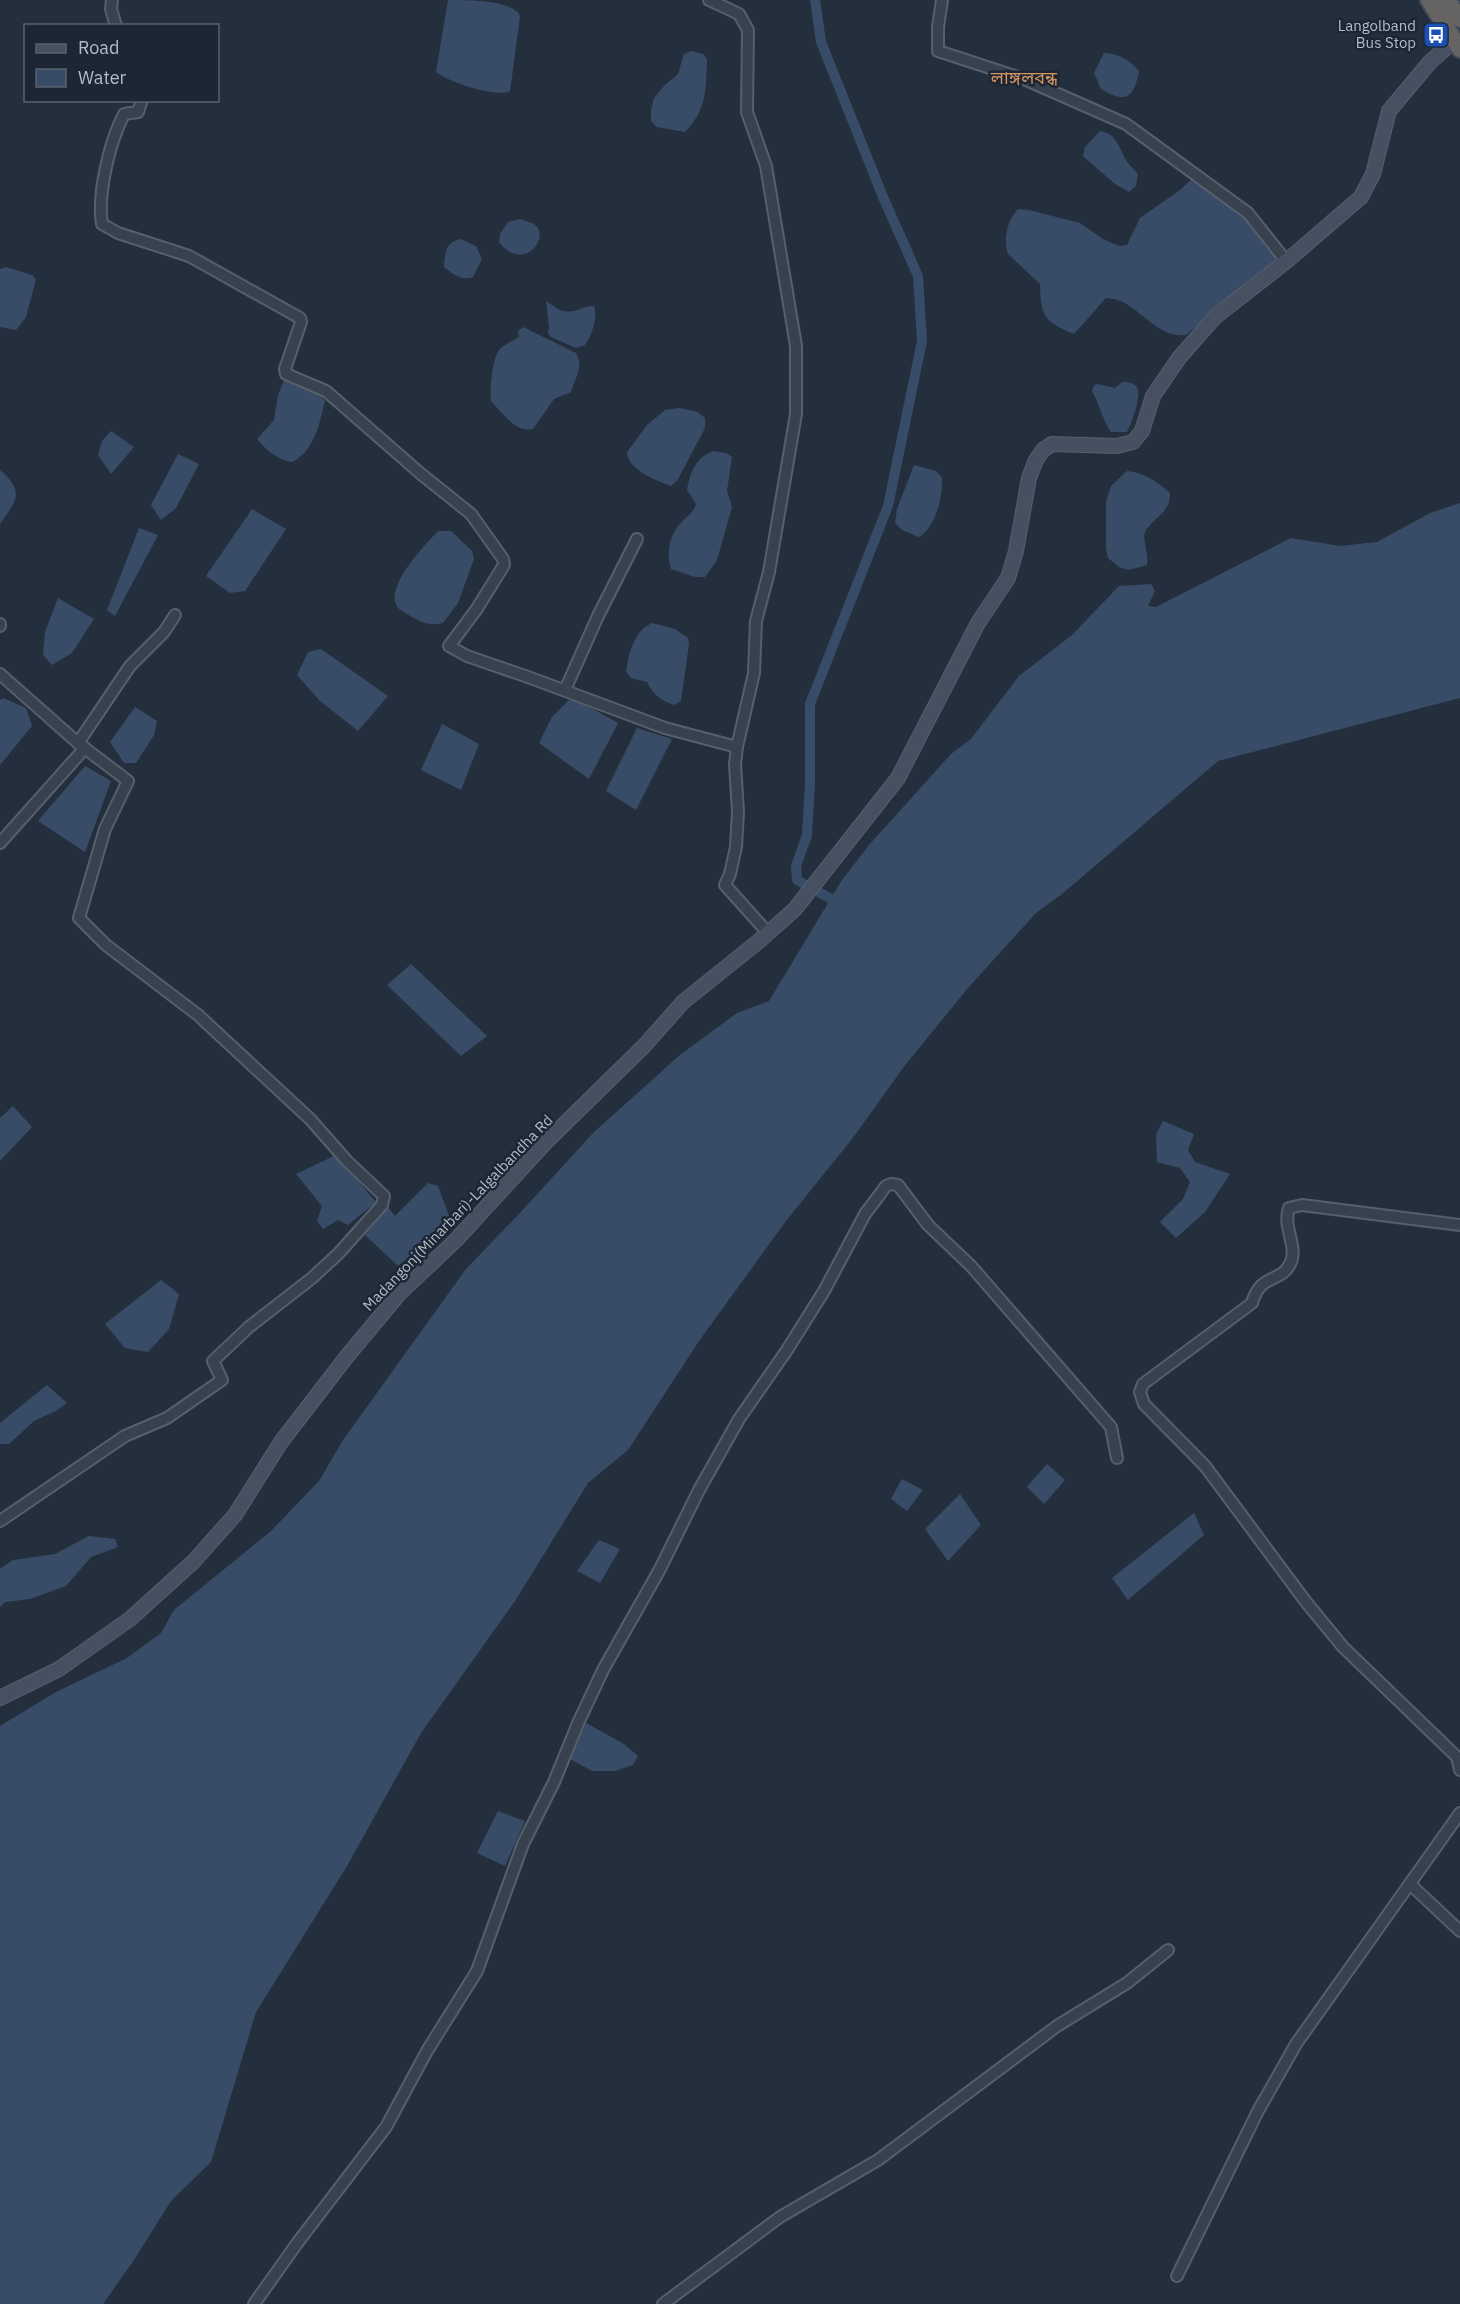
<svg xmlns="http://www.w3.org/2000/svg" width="1460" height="2304" viewBox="0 0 1460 2304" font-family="'IBM Plex Sans','Noto Sans Bengali',sans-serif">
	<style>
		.water { fill: #394c67 }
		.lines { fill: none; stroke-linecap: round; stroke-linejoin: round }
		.canal { stroke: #394c67; stroke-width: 10 }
		.minor-casing { stroke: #565f6c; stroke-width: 14 }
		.secondary-casing { stroke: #565f6c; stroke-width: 16 }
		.trunk-casing { stroke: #434c59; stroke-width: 20 }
		.minor { stroke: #38414e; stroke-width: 10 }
		.secondary { stroke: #465061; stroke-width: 14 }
		.trunk { stroke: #656462; stroke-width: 16 }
		.labels { text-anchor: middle; stroke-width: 5; stroke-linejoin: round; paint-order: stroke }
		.poi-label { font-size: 15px; fill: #b4bcc9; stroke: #1d2633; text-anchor: end }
		.street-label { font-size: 15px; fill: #b4bcc9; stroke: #1d2633 }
		.quarter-label { font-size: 18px; fill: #d59563; stroke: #1d2633 }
	</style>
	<rect width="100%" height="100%" fill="#242f3e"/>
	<!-- water -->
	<g class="water">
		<path d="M448 0C467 0 516 0 520 17L510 91C495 98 449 82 436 72Z"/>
		<path d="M691 51 703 54 707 59C706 88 707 110 685 132L657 127 651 121V110L654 98 664 86 678 74 684 54Z"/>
		<path d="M1104 53C1117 53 1130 60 1139 71 1134 98 1126 104 1101 89L1094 73Z"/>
		<path d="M1100 131C1119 134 1119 151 1128 163 1131 167 1135 170 1138 174L1136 186 1129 192 1115 184 1083 156 1085 147Z"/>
		<path d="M1193 178 1242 215 1276 255 1274 265 1248 282 1186 335C1153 339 1137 298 1106 298L1074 334C1043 321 1041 316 1040 284L1008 254C1003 239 1007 221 1018 209L1029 210 1080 223 1103 239 1119 246 1127 245 1140 218 1180 190Z"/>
		<path d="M520 219C524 221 530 222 534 224 552 236 524 274 499 242L500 234 508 222Z"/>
		<path d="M460 239 476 246 482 259 473 277C461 281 453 274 444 267 445 253 445 243 460 239Z"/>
		<path d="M6 267 32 275 36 279 26 317 16 330 0 327V269Z"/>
		<path d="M546 301C551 304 558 310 564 311 575 314 584 305 594 306 598 317 592 335 585 345L576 348 551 337 548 333 549 327Z"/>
		<path d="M523 327 576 353C584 366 575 379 571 392L554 399 533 429C516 433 502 413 491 401 490 389 492 360 499 350 504 344 513 341 519 337L518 331Z"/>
		<path d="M285 378 317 391 325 401C320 422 314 452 292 462 278 460 266 450 257 439L274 420 278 395Z"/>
		<path d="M1122 382C1126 382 1132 382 1136 386 1143 393 1132 423 1127 432H1111C1102 419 1100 405 1092 391L1094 385 1098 384 1115 388Z"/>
		<path d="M680 408 697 412 705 418V428L677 481 671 486C657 481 628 470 627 452L647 425 665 410Z"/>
		<path d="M111 431 134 447 111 474 98 455 102 441Z"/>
		<path d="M714 451 726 453 732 457 727 491 732 507 717 560 705 577H695L671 569C666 554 669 535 681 523 688 514 692 516 696 504L687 490C690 472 696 457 714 451Z"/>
		<path d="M178 454 199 464 176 508 161 520 151 505Z"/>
		<path d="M914 465 936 471 942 478C943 496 936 527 919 537L902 530 895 523 897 509Z"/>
		<path d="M0 470C25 492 17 500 0 524Z"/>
		<path d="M1127 471C1145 473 1156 481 1170 493 1171 513 1153 517 1145 532 1142 539 1149 555 1147 565L1129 570 1119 567 1108 558 1106 548V502L1111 486Z"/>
		<path d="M1460 503V698L1218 761 1062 894 1036 913 968 988 906 1064 852 1139 786 1221 699 1341 628 1450 588 1483 515 1601 421 1733 347 1866 256 2012 211 2162 171 2201 134 2260 103 2304H0V1726L56 1692 127 1658 161 1633 174 1610 271 1531 319 1481 343 1440 466 1269 519 1214 594 1132 680 1055 737 1013 769 1001 842 880 869 845 951 754 971 739 1019 676 1072 635 1119 586 1151 584 1155 591 1148 606 1156 607 1291 538 1340 546 1377 542 1430 513Z"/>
		<path d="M252 509 286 529 245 591 230 593 206 576Z"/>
		<path d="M139 528 158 535 115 616 107 610Z"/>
		<path d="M438 531H451L472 551 474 559 458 603 443 623C430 626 423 623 412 617 406 613 397 610 395 602 391 580 424 546 438 531Z"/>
		<path d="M58 598 94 619 72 653 52 665 43 655 45 632Z"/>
		<path d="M652 623 675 629 688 638 689 644 681 701 674 705C661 700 653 695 647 682L631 678 626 671C629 653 634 631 652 623Z"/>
		<path d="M321 649 388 696 358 731 319 700 297 675 308 652Z"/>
		<path d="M572 697 618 723 589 779 539 743 552 717Z"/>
		<path d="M3 698 26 708 32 726 0 765V700Z"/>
		<path d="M135 707 157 721 154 735 136 763H124L110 742Z"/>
		<path d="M442 724 479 744 461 790 421 770Z"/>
		<path d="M637 728 672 739 636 810 606 791Z"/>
		<path d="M85 766 111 781 85 852 38 821Z"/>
		<path d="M411 964 487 1036 461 1056 387 985Z"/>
		<path d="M13 1106 32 1127 0 1161V1118Z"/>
		<path d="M1163 1121 1194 1134 1188 1150 1195 1162 1230 1174 1205 1212 1176 1238 1160 1222 1183 1199 1190 1182 1180 1168 1157 1162 1156 1134Z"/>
		<path d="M336 1155 376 1202 348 1225 338 1220 323 1229 317 1221 322 1206 296 1174Z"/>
		<path d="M428 1183 438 1186 449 1216 437 1235 398 1266 365 1235 388 1207 395 1216Z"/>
		<path d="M161 1280 179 1294 169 1329 148 1352 125 1348 105 1324Z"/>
		<path d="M47 1385 67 1403 56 1411 34 1421 9 1444H0V1423Z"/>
		<path d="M1047 1464 1065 1480 1044 1504 1027 1487Z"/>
		<path d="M902 1479 923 1490 907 1511 891 1499Z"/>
		<path d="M960 1494 981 1525 948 1561 925 1529Z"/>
		<path d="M1194 1513 1204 1535 1128 1600 1112 1578Z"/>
		<path d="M89 1536 115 1539 118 1547 91 1557 66 1586 30 1599 5 1602 0 1607V1569L13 1560 55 1554Z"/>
		<path d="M599 1540 620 1549 600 1583 577 1571Z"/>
		<path d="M586 1723 624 1744 638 1756 633 1765 615 1771H592L570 1759Z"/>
		<path d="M498 1811 525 1821 505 1866 477 1853Z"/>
	</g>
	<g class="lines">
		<!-- canal -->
		<path class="canal" d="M815 0 821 42 883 197 918 276 922 341 888 506 810 704V784L807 835 796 866 797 880 842 905"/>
		<!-- minor casing -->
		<g class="minor-casing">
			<g id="minor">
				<path d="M112 0 111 9 116 26"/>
				<path d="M709 0 739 14 748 30 747 112 766 166 796 346V414L769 572 756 621 754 673 737 747 735 764 738 812 736 847 730 874 725 885 768 933"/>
				<path d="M942 0 938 27V51L1024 79 1126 124 1248 213 1286 261"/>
				<path d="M142 100 138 112 124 114C110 141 97 193 102 224L118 233 189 256 300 318 301 322 285 369 286 374 326 391 421 474 471 514 503 559 504 565 476 610 449 646 467 656 528 677 665 728 737 747"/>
				<path d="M0 624V626"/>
				<path d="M0 674 78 743 128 781 105 829 79 918 106 945 198 1015 310 1119 347 1161 384 1196 382 1205 338 1254 312 1278 249 1327 213 1361 222 1380 167 1418 125 1436 0 1521"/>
				<path d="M565 690 598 616 637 539"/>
				<path d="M78 743 130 666 164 632 175 615"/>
				<path d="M0 843 85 748"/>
				<path d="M1460 1225 1302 1205 1289 1208C1282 1228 1299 1247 1290 1264 1280 1284 1261 1272 1252 1303L1143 1384 1140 1392 1144 1404 1205 1466 1306 1602 1343 1647 1457 1757 1460 1770"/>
				<path d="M1410 1884 1460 1931"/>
				<path d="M1177 2276 1258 2111 1296 2044 1460 1813"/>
				<path d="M254 2304 298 2242 386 2127 427 2051 477 1971 523 1844 554 1782 579 1721 603 1670 660 1569 699 1490 739 1419 787 1350 824 1291 865 1214 886 1186 891 1184 898 1185 928 1225 971 1266 1111 1427 1117 1458"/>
				<path d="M663 2304 780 2217 878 2160 1057 2026 1127 1983 1168 1950"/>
			</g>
		</g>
		<!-- secondary casing -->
		<g class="secondary-casing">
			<path id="secondary" d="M0 1698 59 1669 130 1619 193 1562 235 1515 281 1442 348 1355 399 1294 456 1240 545 1143 645 1045 683 1002 759 941 795 909 898 778 978 623 1008 578 1016 551 1029 478 1036 460 1043 450 1052 444 1117 446 1133 442 1142 431 1153 396 1179 358 1215 317 1288 260 1361 197 1373 174 1389 111 1430 62 1454 41"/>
		</g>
		<!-- trunk casing -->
		<g class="trunk-casing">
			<g id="trunk">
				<path d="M1429 0 1460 49"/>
				<path d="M1447 0 1460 19"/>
			</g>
		</g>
		<!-- minor -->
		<use href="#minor" class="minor"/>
		<!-- secondary -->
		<use href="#secondary" class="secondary"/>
		<!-- trunk -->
		<use href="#trunk" class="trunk"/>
	</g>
	<!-- icons -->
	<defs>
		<g id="bus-square" transform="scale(1.35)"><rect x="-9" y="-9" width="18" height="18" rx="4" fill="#1a4fb4" stroke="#1d2633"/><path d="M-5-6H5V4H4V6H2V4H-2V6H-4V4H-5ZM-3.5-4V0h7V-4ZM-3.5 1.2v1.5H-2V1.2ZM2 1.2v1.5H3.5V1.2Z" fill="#fff"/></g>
	</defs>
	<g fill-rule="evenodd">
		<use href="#bus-square" x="1436" y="35"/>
	</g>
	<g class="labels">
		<!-- poi labels -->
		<g class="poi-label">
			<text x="1416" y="31">Langolband<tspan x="1416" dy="17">Bus Stop</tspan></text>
		</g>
		<!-- street labels -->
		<g class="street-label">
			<text transform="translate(458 1213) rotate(-46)" y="5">Madangonj(Minarbari)-Lalgalbandha Rd</text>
		</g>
		<!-- quarter labels -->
		<g class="quarter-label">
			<text x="1024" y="84">লাঙ্গলবন্ধ</text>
		</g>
	</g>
	<!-- legend -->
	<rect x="24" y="24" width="195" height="78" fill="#1d2633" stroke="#59626f" stroke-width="1.5"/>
	<rect x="36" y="44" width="30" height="9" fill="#465061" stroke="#59626f" stroke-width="1.5"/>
	<text x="78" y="54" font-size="18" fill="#b4bcc9">Road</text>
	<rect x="36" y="69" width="30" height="18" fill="#394c67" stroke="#59626f" stroke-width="1.5"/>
	<text x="78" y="84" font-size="18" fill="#b4bcc9">Water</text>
</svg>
